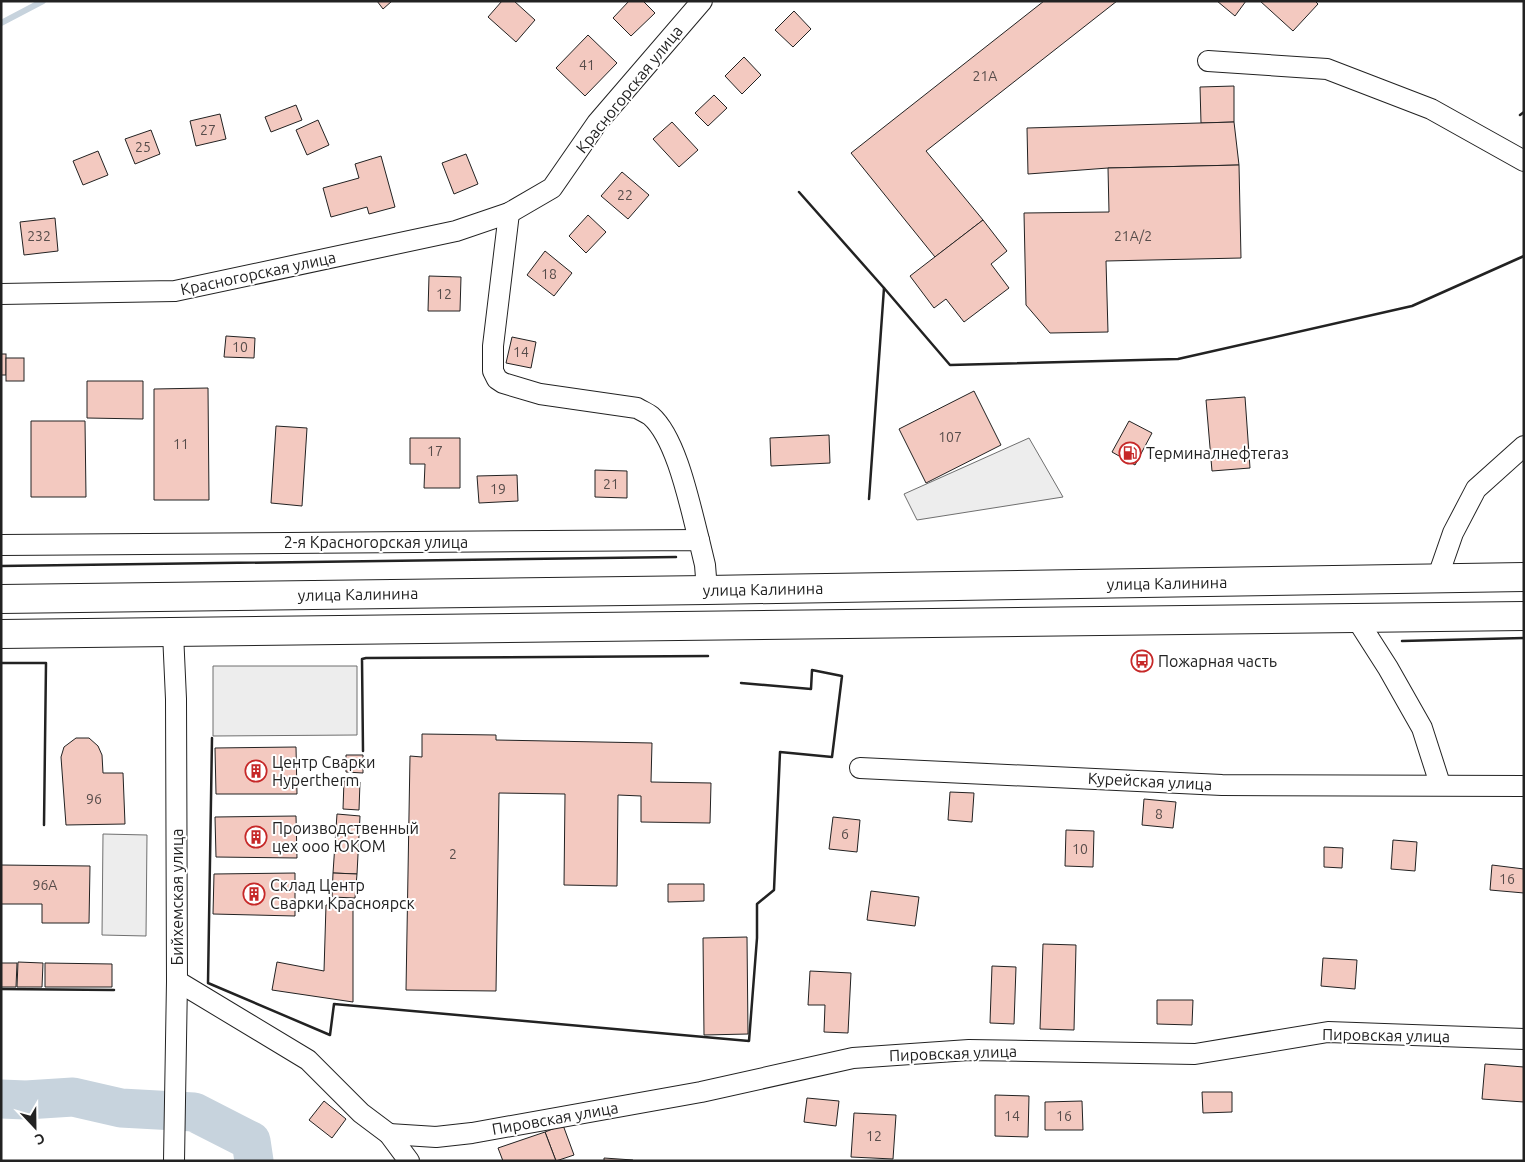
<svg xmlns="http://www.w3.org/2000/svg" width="1525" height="1162" viewBox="0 0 1525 1162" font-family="Ubuntu,sans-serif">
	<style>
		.parking { fill: #ededed; stroke: #6f6f6f }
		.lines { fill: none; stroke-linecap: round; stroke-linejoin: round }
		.stream { stroke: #c7d3dd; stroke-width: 6 }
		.river { stroke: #c7d3dd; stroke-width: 39 }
		.building { fill: #f3c9c0; stroke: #222 }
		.minor-casing { stroke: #222; stroke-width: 22 }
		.primary-casing { stroke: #222; stroke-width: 30 }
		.minor { stroke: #fff; stroke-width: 20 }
		.primary { stroke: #fff; stroke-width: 28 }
		.wall { stroke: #222; stroke-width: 2.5 }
		.labels { text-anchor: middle; stroke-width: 4; stroke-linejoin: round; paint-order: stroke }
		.number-label { font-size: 14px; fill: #564c4a }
		.street-label { font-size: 16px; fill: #222; stroke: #fff }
		.poi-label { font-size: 16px; fill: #222; stroke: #fff; text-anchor: start }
	</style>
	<rect width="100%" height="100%" fill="#fff"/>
	<!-- parking -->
	<g class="parking">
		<path d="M1029 438 1063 497 917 520 904 494Z"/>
		<path d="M213 666H357V735L213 736Z"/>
		<path d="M103 834 147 835 146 936 102 935Z"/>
	</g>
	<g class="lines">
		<!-- stream -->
		<path class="stream" d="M1 23 43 1"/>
		<!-- river -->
		<path class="river" d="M1 1099 26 1100 73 1097 121 1108 194 1112 251 1141 254 1161"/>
	</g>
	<!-- building -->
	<g class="building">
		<path d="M377 1H392L383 9Z"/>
		<path d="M502 1H514L535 20 516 42 488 17Z"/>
		<path d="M629 1H643L655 13 631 36 613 18Z"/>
		<path d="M1044 1H1117L926 151 983 220 935 257 851 153Z"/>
		<path d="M1217 1H1246L1235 16Z"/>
		<path d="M1260 1H1315L1318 4 1293 31Z"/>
		<path d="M794 11 811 29 793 47 775 30Z"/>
		<path d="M588 35 617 63 585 96 556 68Z"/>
		<path d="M744 57 761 75 742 94 725 76Z"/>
		<path d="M1234 86V122L1201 123 1200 87Z"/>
		<path d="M714 95 727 108 708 126 695 113Z"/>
		<path d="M296 105 302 120 271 132 265 117Z"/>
		<path d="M220 114 226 139 196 146 190 121Z"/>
		<path d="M318 120 329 145 307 155 296 130Z"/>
		<path d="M672 122 698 150 679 167 653 139Z"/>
		<path d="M1234 122 1239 165 1108 168 1028 174 1027 128Z"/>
		<path d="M151 130 160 154 135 164 125 139Z"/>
		<path d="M98 151 108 175 83 185 73 161Z"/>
		<path d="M466 154 478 184 454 194 442 163Z"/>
		<path d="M381 156 395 207 369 214 367 207 331 217 323 188 359 178 355 164Z"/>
		<path d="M1239 165 1241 258 1106 261 1108 332 1050 333 1026 305 1024 213 1109 212 1108 168Z"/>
		<path d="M622 172 649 195 628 219 601 196Z"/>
		<path d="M588 215 606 232 586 253 569 236Z"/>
		<path d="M55 218 58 251 24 255 20 222Z"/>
		<path d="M983 220 1007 251 991 264 1009 288 964 322 946 299 934 308 910 276Z"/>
		<path d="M545 251 572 273 554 296 527 275Z"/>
		<path d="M429 276 461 277 460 311H428Z"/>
		<path d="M226 336 255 338 254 358 224 357Z"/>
		<path d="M512 337 536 342 531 368 506 363Z"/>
		<rect x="1" y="354" width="5" height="21"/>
		<rect x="6" y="358" width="18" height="23"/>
		<path d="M87 381H143V419L87 418Z"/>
		<path d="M208 388 209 500H154V389Z"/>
		<path d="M974 391 1001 445 926 483 899 429Z"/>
		<path d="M1245 397 1250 468 1212 471 1206 400Z"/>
		<path d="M31 421H85L86 497H31Z"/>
		<path d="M1129 421 1152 433 1135 465 1112 452Z"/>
		<path d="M276 426 307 428 302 506 271 503Z"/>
		<path d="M829 435 830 463 771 466 770 438Z"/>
		<path d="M410 438H460V488H424L425 464H410Z"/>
		<path d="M595 470 627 471V498L595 497Z"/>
		<path d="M517 475 518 501 479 503 477 476Z"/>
		<path d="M422 734 496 735V740L652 743 651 782 711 783 710 823 641 822V796L618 795 617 886 564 885 565 794 499 793 496 991 406 990 410 756 422 757Z"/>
		<path d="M76 738H89L98 746 102 755 103 773H123L125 824 66 825 61 757 64 747Z"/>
		<path d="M296 747 297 794H216L215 748Z"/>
		<path d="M346 755H363V773L346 772Z"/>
		<path d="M344 781 360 782 359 810 343 809Z"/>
		<path d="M950 792 974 793 972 822 948 820Z"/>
		<path d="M1144 799 1176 802 1173 828 1142 825Z"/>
		<path d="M337 814 360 816 357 874 333 873Z"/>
		<path d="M296 816 297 858 216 857 215 817Z"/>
		<path d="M833 817 860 820 857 852 829 849Z"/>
		<path d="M1066 830 1094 831 1093 867 1065 866Z"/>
		<path d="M1393 840 1417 842 1415 871 1391 869Z"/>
		<path d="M1324 847 1343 848 1342 868 1324 867Z"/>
		<path d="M1 865 90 866 89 923H42V904H1Z"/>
		<path d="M1492 865 1524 869V893L1490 890Z"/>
		<path d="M295 873V916L213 914 214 874Z"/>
		<path d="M333 873 357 874 355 898 332 897Z"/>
		<path d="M668 884H704V901L668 902Z"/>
		<path d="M871 891 919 897 915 926 867 920Z"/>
		<path d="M326 905 353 906V1002L272 990 277 962 324 971Z"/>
		<path d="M747 937 748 1034 704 1035 703 938Z"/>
		<path d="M1043 944 1076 945 1074 1030 1040 1029Z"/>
		<path d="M1323 958 1357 960 1355 989 1321 986Z"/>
		<path d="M18 962 43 963 42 987H17Z"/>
		<path d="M1 963H17L16 987H1Z"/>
		<path d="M45 963 112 964V987H45Z"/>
		<path d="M992 966 1016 967 1014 1024 990 1023Z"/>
		<path d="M810 971 851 973 848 1033 824 1032 825 1005H808Z"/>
		<path d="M1157 1000H1193L1192 1025 1157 1024Z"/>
		<path d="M1485 1064 1524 1067V1102L1482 1099Z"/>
		<path d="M1202 1092H1232V1112L1203 1113Z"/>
		<path d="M995 1095 1029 1096 1028 1137 995 1136Z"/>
		<path d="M807 1098 839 1101 836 1126 804 1122Z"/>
		<path d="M324 1101 346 1119 332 1138 309 1120Z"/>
		<path d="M1082 1101 1083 1130H1045V1102Z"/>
		<path d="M854 1113 896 1115 893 1159 851 1157Z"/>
		<path d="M563 1125 574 1155 556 1161 545 1132Z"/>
		<path d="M545 1132 556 1161H503L498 1148Z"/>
		<path d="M604 1158 633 1160V1161H604Z"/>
	</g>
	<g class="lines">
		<!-- minor casing -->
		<g class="minor-casing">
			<g id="minor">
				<path d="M1208 61 1327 69 1431 109 1524 161"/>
				<path d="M509 213 493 346V371L497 379 503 383 540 394 637 408C642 411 647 413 651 416 677 439 690 506 699 540"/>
				<path d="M1 294 175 291 456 231 509 213 552 188 597 123 702 1"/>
				<path d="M1 545 699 540 705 565 707 590"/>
				<path d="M1437 579 1453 533 1476 489 1524 446"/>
				<path d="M1356 618 1388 668 1422 728 1440 784"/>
				<path d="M173 633 176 699 177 981 174 1161"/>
				<path d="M860 768 1222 785 1524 786"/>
				<path d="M177 981 308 1060 361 1113 389 1134 409 1161"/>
				<path d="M389 1134 436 1137 472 1133 701 1092 853 1058 969 1050 1195 1054 1328 1032 1524 1039"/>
			</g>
		</g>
		<!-- primary casing -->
		<g class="primary-casing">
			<g id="primary">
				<path d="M1 599 707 590 1524 577"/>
				<path d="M1 634 1524 616"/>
			</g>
		</g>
		<!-- minor -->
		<use href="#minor" class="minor"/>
		<!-- primary -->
		<use href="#primary" class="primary"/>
		<!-- wall -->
		<g class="wall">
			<path d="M1520 115 1524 112"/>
			<path d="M799 192 884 288 950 365 1178 359 1412 306 1524 256"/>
			<path d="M869 499 884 288"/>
			<path d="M1 566 676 557"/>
			<path d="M1402 641 1524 638"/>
			<path d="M1 663H46L44 825"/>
			<path d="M212 738 208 983 330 1035 334 1004 749 1041 757 938V904L774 890 780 752 832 757 842 676 812 670 811 689 741 683"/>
			<path d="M363 751 362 659 366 658 708 656"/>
			<path d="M1 989 114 990"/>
		</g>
	</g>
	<!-- icons -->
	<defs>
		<g id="fuel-ring" transform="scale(1.125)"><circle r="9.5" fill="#fff" stroke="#c62828" stroke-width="1.5"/><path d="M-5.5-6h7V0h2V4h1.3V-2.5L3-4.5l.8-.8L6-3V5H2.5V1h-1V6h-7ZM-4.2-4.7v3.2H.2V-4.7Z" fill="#c62828"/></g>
		<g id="bus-ring" transform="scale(1.125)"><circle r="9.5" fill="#fff" stroke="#c62828" stroke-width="1.5"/><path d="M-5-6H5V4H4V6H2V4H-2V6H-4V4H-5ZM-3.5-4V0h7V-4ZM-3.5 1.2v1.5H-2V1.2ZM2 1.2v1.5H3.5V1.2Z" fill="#c62828"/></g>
		<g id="building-ring" transform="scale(1.125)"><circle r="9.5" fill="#fff" stroke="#c62828" stroke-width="1.5"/><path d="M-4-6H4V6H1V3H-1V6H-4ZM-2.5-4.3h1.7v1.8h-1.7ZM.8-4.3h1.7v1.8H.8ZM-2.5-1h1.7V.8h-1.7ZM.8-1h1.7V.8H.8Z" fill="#c62828"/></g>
	</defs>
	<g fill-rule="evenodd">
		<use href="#fuel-ring" x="1130" y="453"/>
		<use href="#bus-ring" x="1142" y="661"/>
		<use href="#building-ring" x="256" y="771"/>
		<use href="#building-ring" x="256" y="837"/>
		<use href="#building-ring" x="254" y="894"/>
	</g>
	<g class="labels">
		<!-- number labels -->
		<g class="number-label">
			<text x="587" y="70">41</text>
			<text x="985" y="81">21А</text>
			<text x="208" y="135">27</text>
			<text x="143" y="152">25</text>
			<text x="625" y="200">22</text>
			<text x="39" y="241">232</text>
			<text x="1133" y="241">21А/2</text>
			<text x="549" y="279">18</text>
			<text x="444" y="299">12</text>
			<text x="240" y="352">10</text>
			<text x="521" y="357">14</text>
			<text x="950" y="442">107</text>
			<text x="181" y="449">11</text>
			<text x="435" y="456">17</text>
			<text x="611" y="489">21</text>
			<text x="498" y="494">19</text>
			<text x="94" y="804">96</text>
			<text x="1159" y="819">8</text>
			<text x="845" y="839">6</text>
			<text x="1080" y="854">10</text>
			<text x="453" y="859">2</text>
			<text x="1507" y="884">16</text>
			<text x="45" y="890">96А</text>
			<text x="1012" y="1121">14</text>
			<text x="1064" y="1121">16</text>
			<text x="874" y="1141">12</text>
		</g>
		<!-- street labels -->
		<g class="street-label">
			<text transform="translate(629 89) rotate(-51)" y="6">Красногорская улица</text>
			<text transform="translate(258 273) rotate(-12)" y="6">Красногорская улица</text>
			<text x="376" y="548">2-я Красногорская улица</text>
			<text transform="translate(1167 583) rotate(-1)" y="6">улица Калинина</text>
			<text transform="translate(763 589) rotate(-1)" y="6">улица Калинина</text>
			<text transform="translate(358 594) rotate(-1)" y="6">улица Калинина</text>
			<text transform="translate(1150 781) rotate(3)" y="6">Курейская улица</text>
			<text transform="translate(177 897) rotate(-90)" y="6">Бийхемская улица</text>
			<text transform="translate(1386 1035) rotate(1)" y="6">Пировская улица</text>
			<text transform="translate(953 1053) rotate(-2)" y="6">Пировская улица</text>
			<text transform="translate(555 1118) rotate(-10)" y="6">Пировская улица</text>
		</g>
		<!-- poi labels -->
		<g class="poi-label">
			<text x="1146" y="459">Терминалнефтегаз</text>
			<text x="1158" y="667">Пожарная часть</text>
			<text x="272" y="768">Центр Сварки<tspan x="272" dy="18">Hypertherm</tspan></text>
			<text x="272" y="834">Производственный<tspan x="272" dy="18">цех ооо ЮКОМ</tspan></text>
			<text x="270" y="891">Склад Центр<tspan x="270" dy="18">Сварки Красноярск</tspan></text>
		</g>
	</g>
	<!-- border -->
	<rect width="1525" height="1162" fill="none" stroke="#222222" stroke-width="5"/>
	<!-- north arrow -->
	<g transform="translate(35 1127) rotate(158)" stroke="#ffffff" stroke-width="4" paint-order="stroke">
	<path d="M0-4L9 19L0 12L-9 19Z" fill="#222222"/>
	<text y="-8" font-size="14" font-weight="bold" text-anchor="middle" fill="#222222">С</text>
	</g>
</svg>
